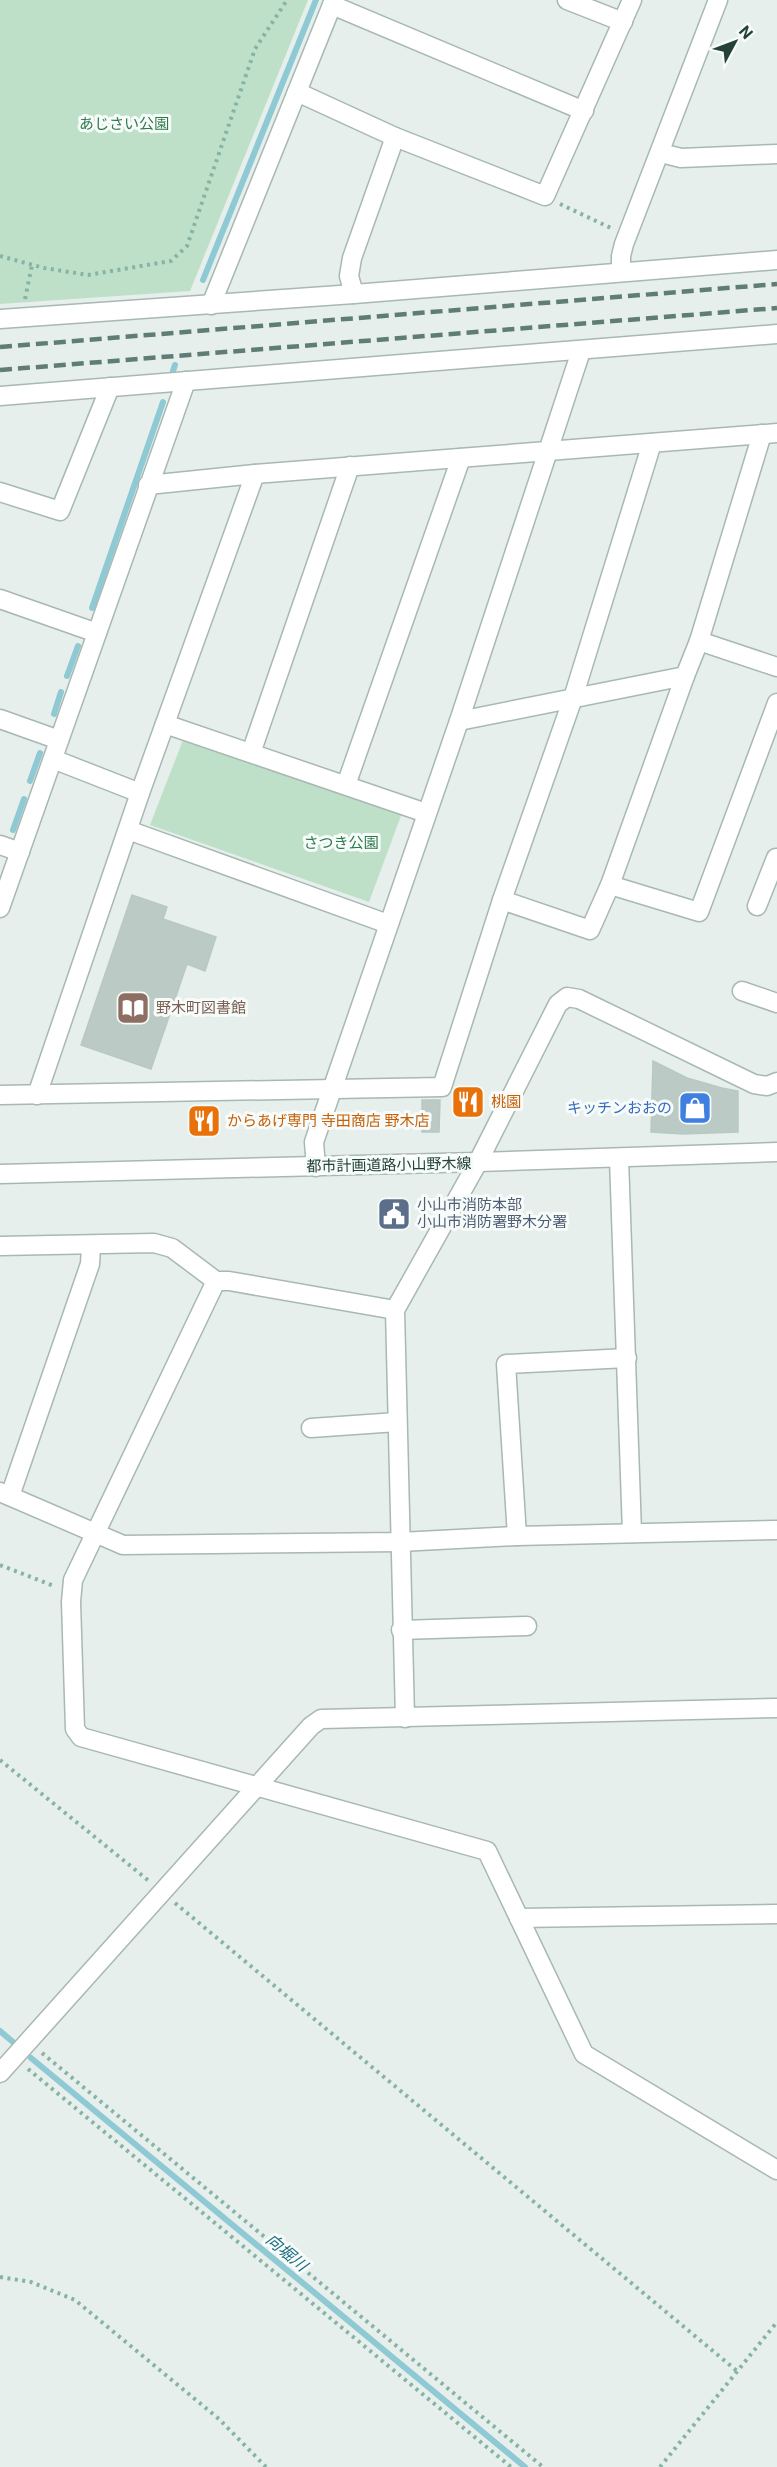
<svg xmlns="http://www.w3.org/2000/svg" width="777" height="2467" viewBox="0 0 777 2467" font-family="Roboto,'Noto Sans JP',sans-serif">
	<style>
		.green { fill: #bfe0c8 }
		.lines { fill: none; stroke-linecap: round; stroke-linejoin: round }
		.stream { stroke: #8ec9d4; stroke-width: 6 }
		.building { fill: #bbcac4; stroke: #b8c9c2; stroke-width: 1.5 }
		.minor-casing { stroke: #a8b8b2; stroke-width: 21 }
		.path { stroke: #86b3a5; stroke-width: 4; stroke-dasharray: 3 4.5; stroke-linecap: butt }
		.minor { stroke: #fff; stroke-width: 18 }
		.rail { stroke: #5f7d75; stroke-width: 4.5; stroke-dasharray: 12 6; stroke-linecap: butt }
		.labels { text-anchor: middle; stroke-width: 6; stroke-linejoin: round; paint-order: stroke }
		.park-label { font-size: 15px; fill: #2d7a4b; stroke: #f7fbf9 }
		.education-label { font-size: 15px; fill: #785e54; stroke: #f7fbf9; text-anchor: start }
		.food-label { font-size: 15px; fill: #c56008; stroke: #f7fbf9; text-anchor: start }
		.shop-label { font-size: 15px; fill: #366cbe; stroke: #f7fbf9; text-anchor: end }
		.street-label { font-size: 15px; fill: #24423a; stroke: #f7fbf9 }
		.service-label { font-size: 15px; fill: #4e5e75; stroke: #f7fbf9; text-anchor: start }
		.water-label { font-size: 16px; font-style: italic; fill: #1c6f80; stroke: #f7fbf9 }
	</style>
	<rect width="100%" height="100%" fill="#e6efeb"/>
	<!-- green -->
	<g class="green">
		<path d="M0 0H308L190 291 0 304Z"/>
		<path d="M183 740 402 813 369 902 150 825Z"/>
	</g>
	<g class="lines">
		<!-- stream -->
		<g class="stream">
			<path d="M203 280 316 0"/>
			<path d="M173 371 175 365"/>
			<path d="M92 608 163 402"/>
			<path d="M67 676 78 646"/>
			<path d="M54 714 61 692"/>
			<path d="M30 781 40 753"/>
			<path d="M13 830 24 799"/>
			<path d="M0 2031 13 2042"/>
			<path d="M31 2058 525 2467"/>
		</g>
	</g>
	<!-- building -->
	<g class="building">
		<path d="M132 895 167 907 163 919 216 937 205 971 187 964 151 1069 81 1045Z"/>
		<path d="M653 1061 687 1078 722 1088 738 1091V1132L683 1134 651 1132Z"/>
		<path d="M422 1100H440L439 1132H422Z"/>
	</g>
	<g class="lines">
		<!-- minor casing -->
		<g class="minor-casing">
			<g id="minor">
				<path d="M567 0 623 22"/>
				<path d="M332 5 584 111"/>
				<path d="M297 92 395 137 545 196 632 0"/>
				<path d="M661 153 681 158 777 154"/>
				<path d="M621 272V256L624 244 718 0"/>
				<path d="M354 294 349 276 352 258 395 137"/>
				<path d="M211 305 334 0"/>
				<path d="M0 319 354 294 777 260"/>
				<path d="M0 396 777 334"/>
				<path d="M148 485 255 474 777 433"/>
				<path d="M0 492 60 511 110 387"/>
				<path d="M0 599 97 633"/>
				<path d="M699 641 762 434"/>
				<path d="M0 719 59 740"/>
				<path d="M459 721 685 676 699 641 777 667"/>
				<path d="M165 724 426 813"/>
				<path d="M251 753 350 466"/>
				<path d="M53 759 140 793"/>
				<path d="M346 785 461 458"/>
				<path d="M128 830 388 924"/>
				<path d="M0 845 20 852"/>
				<path d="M610 885 699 912 777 703"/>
				<path d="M502 900 590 930 610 885 685 676"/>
				<path d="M757 906 776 858"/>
				<path d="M0 908 186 381"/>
				<path d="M742 991 777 1003"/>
				<path d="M0 1095 442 1087 502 900 573 698 652 443"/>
				<path d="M37 1095 140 793 255 474"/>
				<path d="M619 1158 632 1533"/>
				<path d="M316 1167 314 1142 459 721 581 351"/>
				<path d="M0 1174 478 1162 777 1152"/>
				<path d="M0 1246 154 1243 172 1248 216 1281H229L395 1310"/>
				<path d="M216 1281 73 1580 71 1602 75 1729 81 1737 487 1851 584 2054 777 2170"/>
				<path d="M311 1428 397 1422"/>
				<path d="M0 1492 123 1545 400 1542 517 1536 777 1530"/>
				<path d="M10 1496 90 1264 91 1246"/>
				<path d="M517 1536 506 1364 627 1358"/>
				<path d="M401 1630 527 1626"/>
				<path d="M405 1718 395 1310 478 1162 558 1004 567 997 579 999 754 1084 767 1086 777 1082"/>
				<path d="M519 1918 777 1914"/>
				<path d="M0 2073 311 1726 321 1719 777 1708"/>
			</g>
		</g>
		<!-- path -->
		<g class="path">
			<path d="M560 204 613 229"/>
			<path d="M0 256 44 268 88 275 171 261 187 246 255 49 287 0"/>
			<path d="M25 299 32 265"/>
			<path d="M0 1565 54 1586"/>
			<path d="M0 1760 149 1881"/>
			<path d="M175 1903 737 2371"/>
			<path d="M42 2053 543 2467"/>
			<path d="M28 2069 511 2467"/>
			<path d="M0 2277 31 2282 75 2300 219 2419 266 2467"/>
			<path d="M660 2467 777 2322"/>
		</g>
		<!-- minor -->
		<use href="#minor" class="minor"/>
		<!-- rail -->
		<g class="rail">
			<path d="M0 347 777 284"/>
			<path d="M0 370 777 308"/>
		</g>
	</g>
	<!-- icons -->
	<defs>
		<g id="library-square" transform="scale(1.725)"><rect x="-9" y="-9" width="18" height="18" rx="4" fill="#8d6e63" stroke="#f7fbf9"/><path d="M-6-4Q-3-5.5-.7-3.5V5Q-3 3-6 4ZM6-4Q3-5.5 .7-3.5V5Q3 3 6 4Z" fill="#fff"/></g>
		<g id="restaurant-square" transform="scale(1.725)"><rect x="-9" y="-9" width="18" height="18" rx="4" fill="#e8710a" stroke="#f7fbf9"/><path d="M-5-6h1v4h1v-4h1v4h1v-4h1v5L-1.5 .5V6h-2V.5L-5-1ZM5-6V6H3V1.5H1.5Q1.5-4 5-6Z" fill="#fff"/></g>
		<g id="shop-square" transform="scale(1.725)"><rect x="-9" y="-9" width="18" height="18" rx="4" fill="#3f7fe0" stroke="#f7fbf9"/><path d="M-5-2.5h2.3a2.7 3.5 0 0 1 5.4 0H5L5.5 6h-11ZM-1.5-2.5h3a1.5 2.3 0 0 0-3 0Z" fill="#fff"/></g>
		<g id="civic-square" transform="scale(1.725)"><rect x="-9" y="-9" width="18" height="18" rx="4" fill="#5c6f8a" stroke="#f7fbf9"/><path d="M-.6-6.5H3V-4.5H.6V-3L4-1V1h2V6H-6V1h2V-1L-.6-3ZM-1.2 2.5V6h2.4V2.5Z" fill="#fff"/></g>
	</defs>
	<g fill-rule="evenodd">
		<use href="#library-square" x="133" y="1008"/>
		<use href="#restaurant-square" x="468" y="1102"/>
		<use href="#shop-square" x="695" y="1108"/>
		<use href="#restaurant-square" x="204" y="1121"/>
		<use href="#civic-square" x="394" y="1214"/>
	</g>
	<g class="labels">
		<!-- park labels -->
		<g class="park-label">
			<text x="124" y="129">あじさい公園</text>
			<text x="341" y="848">さつき公園</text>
		</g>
		<!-- education labels -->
		<g class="education-label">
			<text x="156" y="1013">野木町図書館</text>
		</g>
		<!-- food labels -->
		<g class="food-label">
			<text x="491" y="1107">桃園</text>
			<text x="227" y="1126">からあげ専門 寺田商店 野木店</text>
		</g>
		<!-- shop labels -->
		<g class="shop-label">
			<text x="672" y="1113">キッチンおおの</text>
		</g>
		<!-- street labels -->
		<g class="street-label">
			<text transform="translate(389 1165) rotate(-1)" y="5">都市計画道路小山野木線</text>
		</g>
		<!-- service labels -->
		<g class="service-label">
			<text x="417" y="1210">小山市消防本部<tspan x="417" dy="17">小山市消防署野木分署</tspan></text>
		</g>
		<!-- water labels -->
		<g class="water-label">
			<text transform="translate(287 2252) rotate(40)" y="6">向堀川</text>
		</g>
	</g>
	<!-- north arrow -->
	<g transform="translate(735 42) rotate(49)" stroke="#f7fbf9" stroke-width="4.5" paint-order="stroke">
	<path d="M0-4.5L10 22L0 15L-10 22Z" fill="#24423a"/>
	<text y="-9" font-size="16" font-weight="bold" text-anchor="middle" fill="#24423a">N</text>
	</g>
</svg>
